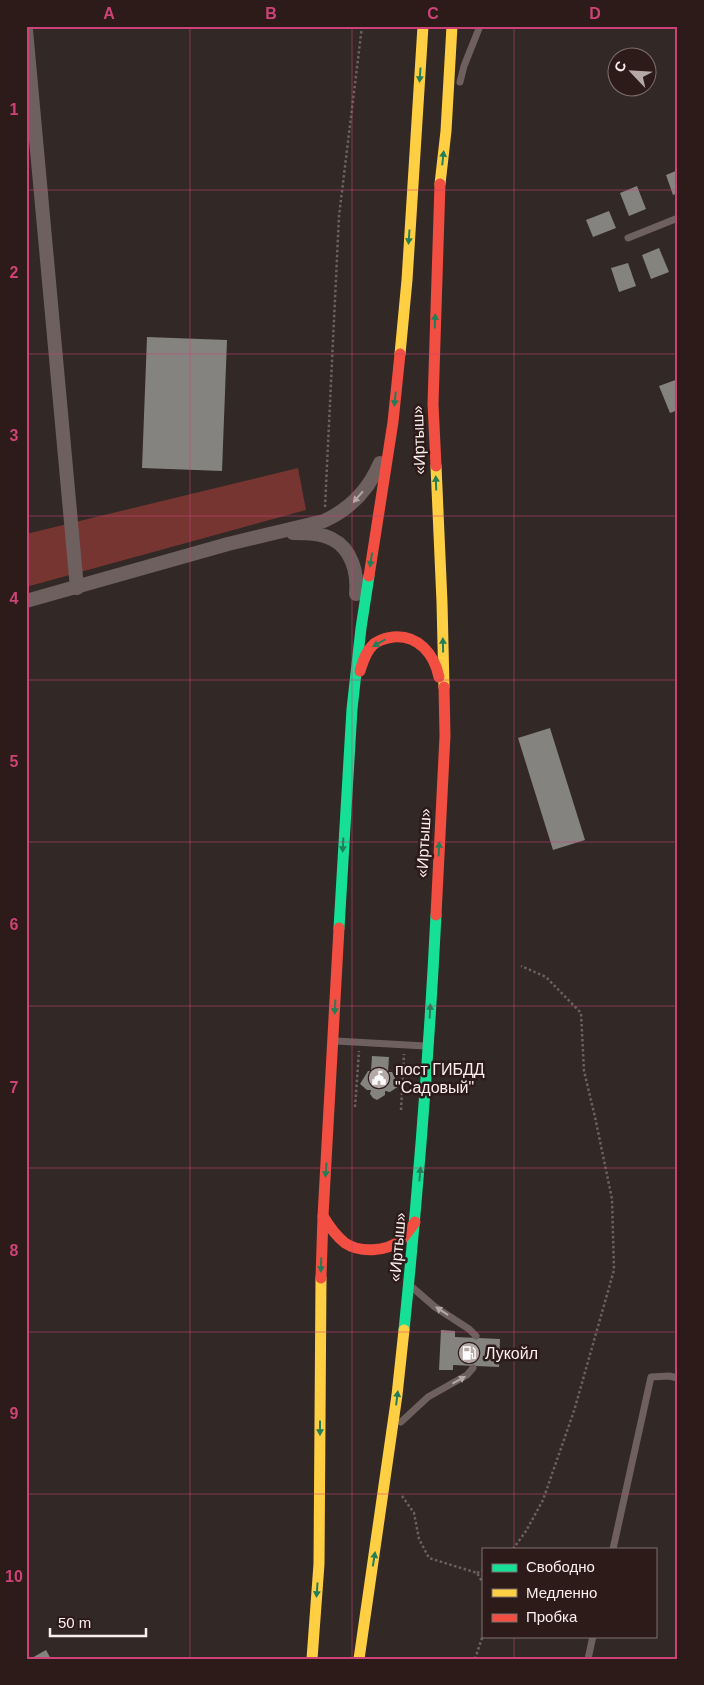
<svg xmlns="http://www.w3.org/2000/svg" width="704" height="1685" viewBox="0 0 704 1685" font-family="Helvetica,sans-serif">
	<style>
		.green { fill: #763530 }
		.building { fill: #84837f }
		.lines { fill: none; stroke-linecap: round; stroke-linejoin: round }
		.path { stroke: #6b6160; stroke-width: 2.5; stroke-dasharray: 2.5 2.5; stroke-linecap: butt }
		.lane { stroke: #6d605f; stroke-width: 7 }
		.street { stroke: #6d605f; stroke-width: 14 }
		.fast { stroke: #16e098; stroke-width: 11 }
		.slow { stroke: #ffcf43; stroke-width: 11 }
		.jam { stroke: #f24e42; stroke-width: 11 }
		.oneway { fill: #217e58 }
		.oneway2 { fill: #b4a8a6 }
		.grid { fill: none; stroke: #cd4378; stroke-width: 1; stroke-opacity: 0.55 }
		.labels { text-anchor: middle; stroke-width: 5; stroke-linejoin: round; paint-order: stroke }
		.street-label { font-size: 16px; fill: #fbefed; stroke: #2c1b19 }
		.poi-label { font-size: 16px; fill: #fbefed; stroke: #2c1b19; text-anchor: start }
		.neatline { fill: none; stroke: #cd4378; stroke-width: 2 }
		.grid-label { font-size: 16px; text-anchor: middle; font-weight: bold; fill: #cd4378 }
	</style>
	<rect width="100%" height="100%" fill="#322826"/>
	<!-- green -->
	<path class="green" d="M298 468 306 510 26 587V534Z"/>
	<!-- building -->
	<g class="building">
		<path d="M678 170V193L673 195 666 175Z"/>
		<path d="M637 186 646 209 629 216 620 193Z"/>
		<path d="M609 211 616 228 593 237 586 220Z"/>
		<path d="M659 248 669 272 651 279 642 255Z"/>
		<path d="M628 263 636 286 619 292 611 268Z"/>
		<path d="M147 337 227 340 222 471 142 468Z"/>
		<path d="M678 379V410L670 413 659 386Z"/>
		<path d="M550 728 585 840 553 850 518 738Z"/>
		<path d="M372 1056 389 1057 388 1072H392L399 1086 390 1092 385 1091V1095L377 1100 373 1098 370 1094 371 1090H367L360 1084 368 1071H371Z"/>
		<path d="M441 1330 455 1331V1337L500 1339 499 1367 453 1365V1370H439Z"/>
		<path d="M46 1650 51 1659H30Z"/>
	</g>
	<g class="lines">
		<!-- path -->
		<g class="path">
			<path d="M325 507 339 216 362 26"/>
			<path d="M355 1107 359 1051"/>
			<path d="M401 1110 404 1054"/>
			<path d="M402 1496 414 1513 419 1539 429 1558 477 1573 483 1583"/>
			<path d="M513 1549 526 1531 543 1500 574 1411 614 1270 612 1199 595 1117 584 1071 581 1013 546 977 521 966"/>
			<path d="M477 1573 483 1570"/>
			<path d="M475 1659 483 1635"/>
		</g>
		<!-- lane -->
		<g class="lane">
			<path d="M460 82 464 66 480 26"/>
			<path d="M628 238 678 218"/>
			<path d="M336 1041 425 1046"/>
			<path d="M413 1288 435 1307 469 1329 476 1336"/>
			<path d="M401 1422 428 1397 467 1375 473 1368"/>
			<path d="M613 1549 651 1377 669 1376 678 1378"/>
			<path d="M588 1659 593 1636"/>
		</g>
		<!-- street -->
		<g class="street">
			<path d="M26 30 77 588"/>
			<path d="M293 533C306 533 321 533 332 539 352 549 358 573 356 594"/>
			<path d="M26 601 228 544 324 521C350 509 369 489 380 463"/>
		</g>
		<!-- fast -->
		<g class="fast">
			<path d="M339 928 352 709 361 628 369 576"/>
			<path d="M404 1330C418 1192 429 1054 436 915"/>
		</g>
		<!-- slow -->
		<g class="slow">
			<path d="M440 184 446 131 452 26"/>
			<path d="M400 354 407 280 423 26"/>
			<path d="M436 466 442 602 444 687"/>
			<path d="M312 1659 319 1564 321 1278"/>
			<path d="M359 1659 397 1395 404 1330"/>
		</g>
		<!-- jam -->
		<g class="jam">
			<path d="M436 466 433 404 440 184"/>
			<path d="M369 576 393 422 400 354"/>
			<path d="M360 671C363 662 365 653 372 646 377 640 386 638 393 637 419 635 434 654 439 677"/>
			<path d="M436 915 445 736 444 687"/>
			<path d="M323 1216C329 1226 336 1236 345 1243 360 1253 386 1252 401 1240 406 1235 411 1228 415 1222"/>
			<path d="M321 1278 323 1216 339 928"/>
		</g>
	</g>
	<!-- one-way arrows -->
	<defs><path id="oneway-solid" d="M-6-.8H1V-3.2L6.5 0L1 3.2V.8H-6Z" transform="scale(1.25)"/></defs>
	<g class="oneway">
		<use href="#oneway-solid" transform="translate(420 75) rotate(94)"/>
		<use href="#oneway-solid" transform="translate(443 158) rotate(-84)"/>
		<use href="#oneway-solid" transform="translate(409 237) rotate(94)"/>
		<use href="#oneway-solid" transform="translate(435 321) rotate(-88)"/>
		<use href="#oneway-solid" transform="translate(395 399) rotate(96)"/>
		<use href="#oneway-solid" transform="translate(436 483) rotate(-92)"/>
		<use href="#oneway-solid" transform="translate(371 560) rotate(99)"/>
		<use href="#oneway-solid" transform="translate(379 643) rotate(150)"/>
		<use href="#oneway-solid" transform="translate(443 645) rotate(-91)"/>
		<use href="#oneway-solid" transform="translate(343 845) rotate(93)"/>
		<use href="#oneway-solid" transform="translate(439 849) rotate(-87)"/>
		<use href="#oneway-solid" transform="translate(335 1007) rotate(93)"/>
		<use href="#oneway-solid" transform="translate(430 1011) rotate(-87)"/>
		<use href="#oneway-solid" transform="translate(326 1170) rotate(94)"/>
		<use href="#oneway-solid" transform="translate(420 1174) rotate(-85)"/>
		<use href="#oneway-solid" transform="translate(321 1265) rotate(92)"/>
		<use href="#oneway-solid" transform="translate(397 1398) rotate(-83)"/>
		<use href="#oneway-solid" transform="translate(320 1428) rotate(90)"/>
		<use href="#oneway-solid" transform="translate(374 1559) rotate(-81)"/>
		<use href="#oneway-solid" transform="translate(317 1590) rotate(94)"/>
	</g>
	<g class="oneway2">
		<use href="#oneway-solid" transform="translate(358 497) rotate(131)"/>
		<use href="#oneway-solid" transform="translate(442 1311) rotate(-147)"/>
		<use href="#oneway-solid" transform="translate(459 1380) rotate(-29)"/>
	</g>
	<!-- grid -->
	<path class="grid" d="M190 26V1659M352 26V1659M514 26V1549M26 190H678M26 354H678M26 516H678M26 680H678M26 842H678M26 1006H678M26 1168H678M26 1332H678M26 1494H678M514 1636V1659"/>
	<!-- icons -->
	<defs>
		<g id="civic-disc" transform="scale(1.125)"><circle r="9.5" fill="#b5a9a7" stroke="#2c1b19"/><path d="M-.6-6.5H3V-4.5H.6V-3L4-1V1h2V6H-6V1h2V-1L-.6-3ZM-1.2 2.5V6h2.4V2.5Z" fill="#fff"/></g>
		<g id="fuel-disc" transform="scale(1.125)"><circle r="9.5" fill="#b5a9a7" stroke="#2c1b19"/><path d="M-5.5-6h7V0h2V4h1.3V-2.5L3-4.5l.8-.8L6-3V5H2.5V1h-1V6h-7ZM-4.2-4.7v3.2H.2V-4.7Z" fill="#fff"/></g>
	</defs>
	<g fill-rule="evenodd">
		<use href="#civic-disc" x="379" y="1078"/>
		<use href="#fuel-disc" x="469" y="1353"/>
	</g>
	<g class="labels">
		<!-- street labels -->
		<g class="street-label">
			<text transform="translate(418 440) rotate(-92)" y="6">«Иртыш»</text>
			<text transform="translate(423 843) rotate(-87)" y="6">«Иртыш»</text>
			<text transform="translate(397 1247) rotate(-85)" y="6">«Иртыш»</text>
		</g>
		<!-- poi labels -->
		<g class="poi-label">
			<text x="395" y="1075">пост ГИБДД<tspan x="395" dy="18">"Садовый"</tspan></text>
			<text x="485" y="1359">Лукойл</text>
		</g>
	</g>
	<!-- border -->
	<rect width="704" height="1685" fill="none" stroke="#2c1b19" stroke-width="55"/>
	<!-- legend -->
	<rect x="482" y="1548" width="175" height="90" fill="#2c1b19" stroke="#7f706e"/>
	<rect x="492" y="1564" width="25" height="8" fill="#16e098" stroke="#7f706e"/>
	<text x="526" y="1572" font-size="15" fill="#fbefed">Свободно</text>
	<rect x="492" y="1589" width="25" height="8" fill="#ffcf43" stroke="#7f706e"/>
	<text x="526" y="1598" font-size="15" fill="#fbefed">Медленно</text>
	<rect x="492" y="1614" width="25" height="8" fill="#f24e42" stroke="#7f706e"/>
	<text x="526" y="1622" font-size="15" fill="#fbefed">Пробка</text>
	<!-- north arrow -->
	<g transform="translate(632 72) rotate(295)"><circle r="24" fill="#2c1b19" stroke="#7f706e"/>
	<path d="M0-4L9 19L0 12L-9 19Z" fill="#b5a9a7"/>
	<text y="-8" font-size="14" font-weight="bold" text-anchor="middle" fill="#fbefed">С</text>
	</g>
	<!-- scale -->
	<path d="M50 1628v8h96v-8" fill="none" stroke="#fbefed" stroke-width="2.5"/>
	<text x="58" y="1628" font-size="15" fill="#fbefed" stroke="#2c1b19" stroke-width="4" paint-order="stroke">50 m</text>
	<rect x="28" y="28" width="648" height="1630" class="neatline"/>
	<g class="grid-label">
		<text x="109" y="19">A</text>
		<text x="271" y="19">B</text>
		<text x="433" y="19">C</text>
		<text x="595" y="19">D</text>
		<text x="14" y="115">1</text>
		<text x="14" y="278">2</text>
		<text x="14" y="441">3</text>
		<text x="14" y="604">4</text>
		<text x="14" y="767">5</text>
		<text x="14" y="930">6</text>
		<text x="14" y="1093">7</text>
		<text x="14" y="1256">8</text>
		<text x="14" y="1419">9</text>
		<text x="14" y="1582">10</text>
	</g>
</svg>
